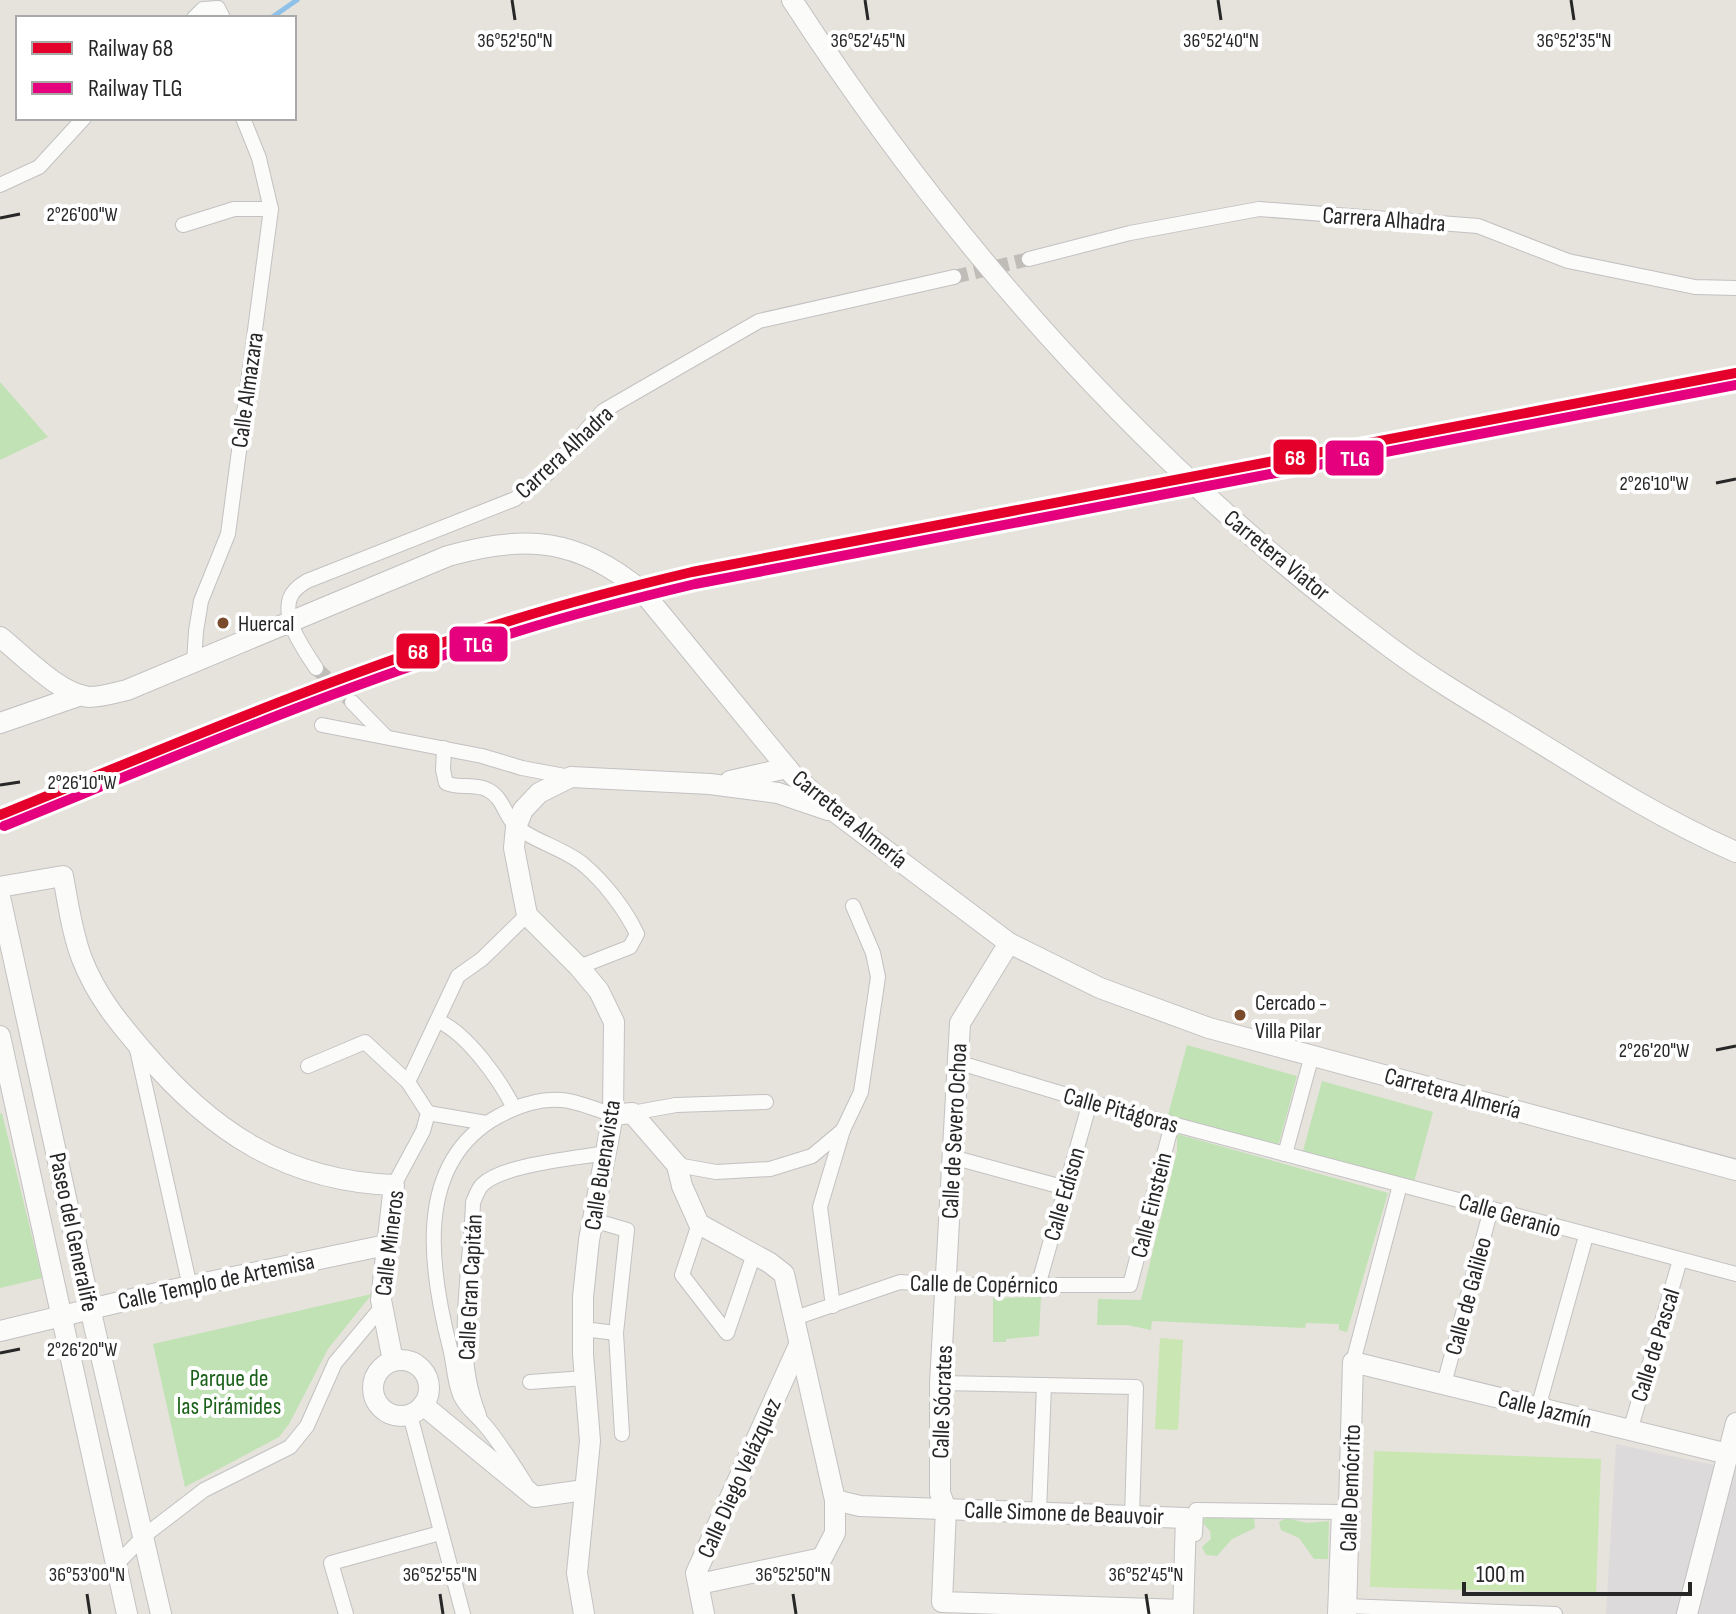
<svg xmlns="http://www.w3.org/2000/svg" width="1736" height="1614" viewBox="0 0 1736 1614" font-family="'Sofia Sans Condensed',sans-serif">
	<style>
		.industrial { fill: #dddadb }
		.green { fill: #c0e2b4 }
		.pitch { fill: #cae6b2 }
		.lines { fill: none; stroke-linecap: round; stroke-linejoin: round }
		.stream { stroke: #8fc1e8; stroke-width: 5 }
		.street-tunnel { stroke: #c0bdb8; stroke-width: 14; stroke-dasharray: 14 7; stroke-linecap: butt }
		.street-casing { stroke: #c3c1c2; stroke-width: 16 }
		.secondary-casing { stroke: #c3c1c2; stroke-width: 22 }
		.street { stroke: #fbfbfa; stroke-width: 14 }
		.secondary { stroke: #fbfbfa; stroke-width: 20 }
		.rail-1-casing { stroke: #fff; stroke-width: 16 }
		.rail-2-casing { stroke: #fff; stroke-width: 16 }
		.rail-1 { stroke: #e4002b; stroke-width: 10 }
		.rail-2 { stroke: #e5007d; stroke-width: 10 }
		.ticks { fill: none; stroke: #272727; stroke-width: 3 }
		.bus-dot { fill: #7a4b2a; stroke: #fff; stroke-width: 3 }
		.labels { text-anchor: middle; stroke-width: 8; stroke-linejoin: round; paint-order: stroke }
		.bus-label { font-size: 22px; fill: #272727; stroke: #fff; text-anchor: start }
		.street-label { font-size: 24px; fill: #272727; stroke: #fff }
		.park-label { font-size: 24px; fill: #1b6119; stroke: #fff }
		.ticks-label { font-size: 20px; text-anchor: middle; fill: #272727; stroke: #fff; stroke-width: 8; stroke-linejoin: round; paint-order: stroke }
		.line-badge { stroke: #fff; stroke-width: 3 }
		.badge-label { font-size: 22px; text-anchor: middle; font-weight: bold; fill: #fff }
	</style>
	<rect width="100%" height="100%" fill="#e6e3dc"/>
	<!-- industrial -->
	<path class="industrial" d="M1616 1444 1732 1469 1736 1463V1614H1606Z"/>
	<!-- green -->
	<g class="green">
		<path d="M0 382 48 437 0 460Z"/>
		<path d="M1187 1045 1297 1076 1279 1143 1276 1145 1168 1115Z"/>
		<path d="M1322 1081 1433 1112 1414 1182 1303 1151Z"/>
		<path d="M2 1113 42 1278 0 1288V1114Z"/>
		<path d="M1177 1134 1388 1193 1347 1332 1339 1330V1324L1306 1323 1305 1328 1152 1321 1151 1330 1127 1325H1097L1098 1299 1141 1300 1177 1151Z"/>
		<path d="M372 1294 328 1349 289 1424 279 1437 185 1487 153 1344Z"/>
		<path d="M1041 1297 1039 1336 1006 1339V1342H993V1298Z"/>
		<path d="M1210 1515 1228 1519 1252 1517 1254 1518 1255 1528 1232 1539 1217 1556 1206 1555 1202 1547 1211 1539 1210 1531 1203 1523 1204 1519Z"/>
		<path d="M1286 1518 1307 1523 1329 1521 1328 1559H1314L1299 1538 1281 1530 1279 1522Z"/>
	</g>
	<!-- pitch -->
	<g class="pitch">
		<path d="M1160 1338 1183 1340 1178 1430 1155 1429Z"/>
		<path d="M1374 1451 1601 1459 1596 1594 1370 1587Z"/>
	</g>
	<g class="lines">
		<!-- stream -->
		<path class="stream" d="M271 18 297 0"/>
		<!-- street-tunnel -->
		<g class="street-tunnel">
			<path d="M954 277 1029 259"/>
			<path d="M316 668 352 702"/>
		</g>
		<!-- street casing -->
		<g class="street-casing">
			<g id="street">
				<path d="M194 18 203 9 218 8 223 18"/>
				<path d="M0 185 39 167 84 118"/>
				<path d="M183 225 234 209H271"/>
				<path d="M1029 259 1130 233 1259 209 1478 226 1568 261 1695 287 1736 288"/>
				<path d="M194 662 196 631 201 601 228 534 271 209 259 158 243 118"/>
				<path d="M316 668C305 651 282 620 290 598 293 590 300 585 307 581L515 499 548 473 603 411 759 321 954 277"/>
				<path d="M352 702 386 737"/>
				<path d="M322 725 482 756 522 768 570 777"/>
				<path d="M444 748 443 770 446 783C459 789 474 783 488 790 505 799 504 817 518 828 538 843 565 849 584 865 605 883 625 909 637 934L630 947 579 967"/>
				<path d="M438 1021C467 1033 500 1080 514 1108"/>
				<path d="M136 1045 190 1287"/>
				<path d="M957 1062 1090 1102 1736 1274"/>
				<path d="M308 1066 365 1042 408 1082 428 1113 423 1131 394 1185"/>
				<path d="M408 1082 458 976 482 959 527 915"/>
				<path d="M428 1113 486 1123"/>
				<path d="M632 1113 676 1105 766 1102"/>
				<path d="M1285 1154 1312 1055"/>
				<path d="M952 1157 1066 1188"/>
				<path d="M677 1165 716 1172 770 1169 812 1156 843 1130 861 1092 878 977 873 953 853 906"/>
				<path d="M593 1220 627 1230 616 1333 622 1434"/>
				<path d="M699 1224 682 1275 727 1333 754 1254"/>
				<path d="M1038 1286 1090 1102"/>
				<path d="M833 1306 820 1207 843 1130"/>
				<path d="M795 1318 900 1282 947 1285H1130L1172 1124"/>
				<path d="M583 1329 616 1333"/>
				<path d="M1353 1362 1400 1185"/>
				<path d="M530 1382 585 1378"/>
				<path d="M940 1383 1136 1387 1132 1516"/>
				<path d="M1444 1384 1491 1209"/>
				<path d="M1538 1408 1586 1236"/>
				<path d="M410 1415 463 1614"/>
				<path d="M479 1415C452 1348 471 1272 473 1202 476 1196 478 1189 482 1185 503 1164 578 1158 607 1153"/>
				<path d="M1630 1431 1680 1260"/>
				<path d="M525 1483C512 1463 499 1441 483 1423 474 1413 466 1408 460 1395 454 1380 454 1363 450 1348 430 1270 413 1164 497 1117 515 1107 539 1098 561 1100 578 1101 597 1110 613 1115"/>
				<path d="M1039 1512 1044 1385"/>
				<path d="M1195 1534 1196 1510 1339 1512 1335 1614"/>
				<path d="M116 1565 144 1536 204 1490 290 1447 307 1426 335 1363 381 1308"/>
				<path d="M1346 1606 1555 1614"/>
				<path d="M346 1614 331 1563 440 1533"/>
			</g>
		</g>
		<!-- secondary casing -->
		<g class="secondary-casing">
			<g id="secondary">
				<path d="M792 0C954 249 1151 471 1391 648 1434 680 1481 707 1527 735 1595 777 1663 820 1736 852"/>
				<path d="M0 637C23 655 59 694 89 697 102 697 114 693 127 690L448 556C525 534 578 538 642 591L793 775 835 812 1009 943 1100 988 1209 1028 1736 1170"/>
				<path d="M0 723 81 695"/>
				<path d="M730 781 787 768"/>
				<path d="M0 887 63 876C68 903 72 933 82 959 96 995 118 1022 143 1051 211 1131 285 1181 394 1185L381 1300 393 1361"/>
				<path d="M0 897 95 1330 161 1614"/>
				<path d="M1009 943 960 1023 940 1383V1493L946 1509 942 1602 1183 1610"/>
				<path d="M0 1036 127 1614"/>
				<path d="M613 1115 632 1113 677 1165 682 1186 699 1224 770 1263 784 1274 835 1500V1533L822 1558 699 1584"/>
				<path d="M0 1331 157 1293 386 1245"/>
				<circle cx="401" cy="1388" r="28"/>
				<path d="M423 1405 535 1497 584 1490"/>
				<path d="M835 1500 860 1506 1186 1518 1183 1614"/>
				<path d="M584 1614 577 1573 590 1441 583 1354V1297L589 1240 613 1115 614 1022 599 991 579 967 527 915 514 848 516 827 523 810 539 793 571 777 710 784 778 793 828 810"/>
				<path d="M704 1614 696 1573 799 1345"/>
				<path d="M1346 1614 1353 1362 1728 1454"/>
				<path d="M1687 1614 1736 1423"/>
			</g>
		</g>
		<!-- street -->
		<use href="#street" class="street"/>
		<!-- secondary -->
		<use href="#secondary" class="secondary"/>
		<!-- rail-1 casing -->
		<g class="rail-1-casing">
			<path id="rail-1" d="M0 815C170 746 340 673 516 619 574 601 633 586 692 572L1736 373"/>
		</g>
		<!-- rail-2 casing -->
		<g class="rail-2-casing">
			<path id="rail-2" d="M4 826C174 757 344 684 519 631 577 613 636 598 695 584L1736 385"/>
		</g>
		<!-- rail-1 -->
		<use href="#rail-1" class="rail-1"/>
		<!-- rail-2 -->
		<use href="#rail-2" class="rail-2"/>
	</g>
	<!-- ticks -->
	<path class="ticks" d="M512 0 515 20M865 0 868 20M1218 0 1221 20M1571 0 1574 20M0 218 20 214M1716 483 1736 479M0 785 20 782M1716 1050 1736 1046M0 1353 20 1349M87 1594 90 1614M440 1594 443 1614M793 1594 796 1614M1146 1594 1149 1614"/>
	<!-- markers -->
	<g class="bus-dot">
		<circle cx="223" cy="623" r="7"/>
		<circle cx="1240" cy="1015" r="7"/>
	</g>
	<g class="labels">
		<!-- bus labels -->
		<g class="bus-label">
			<text x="238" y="631">Huercal</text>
			<text x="1255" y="1010">Cercado -<tspan x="1255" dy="28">Villa Pilar</tspan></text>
		</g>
		<!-- street labels -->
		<g class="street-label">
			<text transform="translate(1384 219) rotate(4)" y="8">Carrera Alhadra</text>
			<text transform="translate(247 390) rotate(-82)" y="8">Calle Almazara</text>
			<text transform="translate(564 452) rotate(-43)" y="8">Carrera Alhadra</text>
			<text transform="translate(1277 555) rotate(39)" y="8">Carretera Viator</text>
			<text transform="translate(850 819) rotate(39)" y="8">Carretera Almería</text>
			<text transform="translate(1453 1093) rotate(15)" y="8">Carretera Almería</text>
			<text transform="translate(1121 1110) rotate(15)" y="8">Calle Pitágoras</text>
			<text transform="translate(954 1131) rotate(-87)" y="8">Calle de Severo Ochoa</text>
			<text transform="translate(602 1165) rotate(-81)" y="8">Calle Buenavista</text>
			<text transform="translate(1064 1194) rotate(-74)" y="8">Calle Edison</text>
			<text transform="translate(1151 1205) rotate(-76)" y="8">Calle Einstein</text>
			<text transform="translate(1510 1215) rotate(16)" y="8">Calle Geranio</text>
			<text transform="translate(74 1232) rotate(78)" y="8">Paseo del Generalife</text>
			<text transform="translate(389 1243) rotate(-83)" y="8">Calle Mineros</text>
			<text transform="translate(216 1281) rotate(-12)" y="8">Calle Templo de Artemisa</text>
			<text transform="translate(984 1284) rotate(1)" y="8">Calle de Copérnico</text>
			<text transform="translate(470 1287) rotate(-87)" y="8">Calle Gran Capitán</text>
			<text transform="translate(1468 1296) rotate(-75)" y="8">Calle de Galileo</text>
			<text transform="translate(1655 1345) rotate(-73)" y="8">Calle de Pascal</text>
			<text transform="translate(942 1402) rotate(-88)" y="8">Calle Sócrates</text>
			<text transform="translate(1545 1409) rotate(14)" y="8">Calle Jazmín</text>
			<text transform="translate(739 1478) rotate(-66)" y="8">Calle Diego Velázquez</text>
			<text transform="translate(1350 1488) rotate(-88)" y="8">Calle Demócrito</text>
			<text transform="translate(1064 1513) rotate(2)" y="8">Calle Simone de Beauvoir</text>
		</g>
		<!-- park labels -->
		<g class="park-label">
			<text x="229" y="1386">Parque de<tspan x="229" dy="28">las Pirámides</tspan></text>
		</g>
	</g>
	<g class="ticks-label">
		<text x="515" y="47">36°52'50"N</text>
		<text x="868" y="47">36°52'45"N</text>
		<text x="1221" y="47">36°52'40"N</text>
		<text x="1574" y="47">36°52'35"N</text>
		<text x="82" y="221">2°26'00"W</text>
		<text x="1654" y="490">2°26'10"W</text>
		<text x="82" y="789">2°26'10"W</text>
		<text x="1654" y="1057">2°26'20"W</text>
		<text x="82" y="1356">2°26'20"W</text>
		<text x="87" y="1581">36°53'00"N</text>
		<text x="440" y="1581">36°52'55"N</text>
		<text x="793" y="1581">36°52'50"N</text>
		<text x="1146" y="1581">36°52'45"N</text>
	</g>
	<g class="line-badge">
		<rect x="1272" y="438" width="46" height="38" rx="8" fill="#e4002b"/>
		<rect x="1324" y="439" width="61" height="38" rx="8" fill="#e5007d"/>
		<rect x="448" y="625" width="61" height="38" rx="8" fill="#e5007d"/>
		<rect x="395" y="632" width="46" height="38" rx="8" fill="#e4002b"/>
	</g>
	<g class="badge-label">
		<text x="1295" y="465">68</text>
		<text x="1355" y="466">TLG</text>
		<text x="478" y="652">TLG</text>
		<text x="418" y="659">68</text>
	</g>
	<!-- legend -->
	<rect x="16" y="16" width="280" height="104" fill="#ffffff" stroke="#a9a9a9" stroke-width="2"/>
	<rect x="32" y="42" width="40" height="12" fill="#e4002b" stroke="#a9a9a9" stroke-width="2"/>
	<text x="88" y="56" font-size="24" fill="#272727">Railway 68</text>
	<rect x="32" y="82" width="40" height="12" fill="#e5007d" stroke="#a9a9a9" stroke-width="2"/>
	<text x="88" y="96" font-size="24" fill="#272727">Railway TLG</text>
	<!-- scale -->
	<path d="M1464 1582v12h226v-12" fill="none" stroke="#272727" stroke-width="4"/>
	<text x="1476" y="1582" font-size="24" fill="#272727" stroke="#ffffff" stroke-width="6" paint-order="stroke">100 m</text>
</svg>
